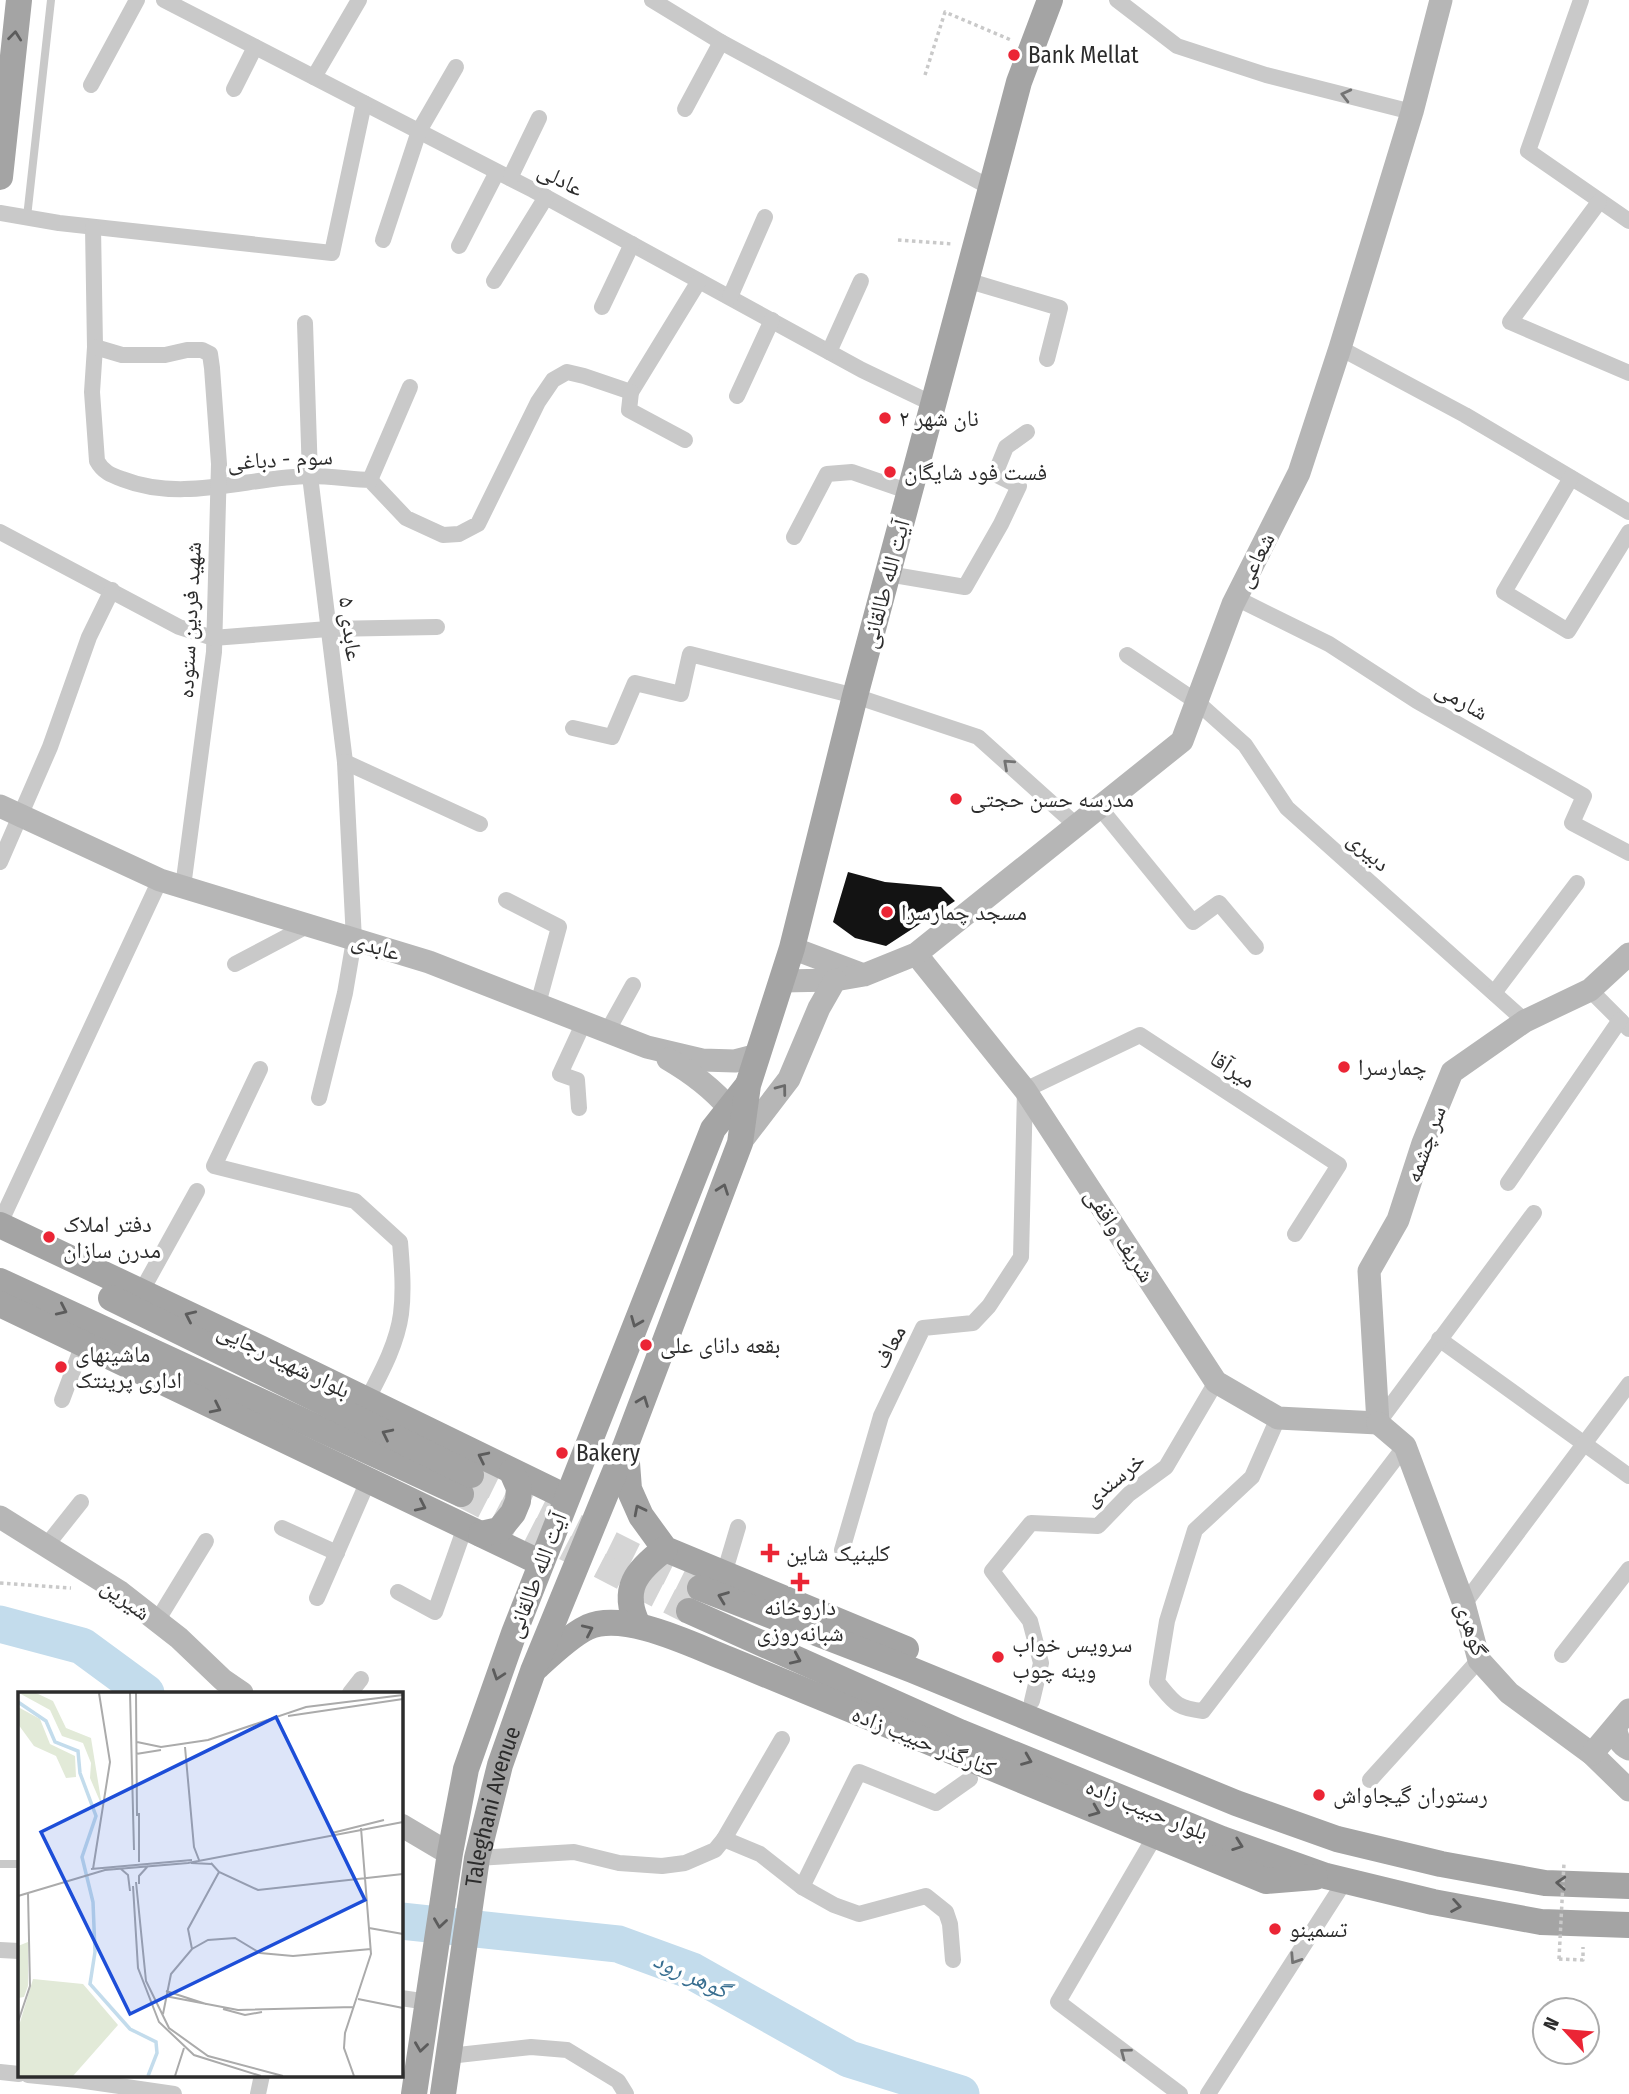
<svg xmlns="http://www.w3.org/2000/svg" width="1629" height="2094" viewBox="0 0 1629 2094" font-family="'Fira Sans Condensed','Noto Naskh Arabic',sans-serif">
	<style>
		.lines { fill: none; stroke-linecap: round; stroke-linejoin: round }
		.river { stroke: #c3dcec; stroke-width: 37 }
		.building { fill: #131313 }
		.primary-tunnel { stroke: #d5d5d5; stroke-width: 26; stroke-dasharray: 26 13; stroke-linecap: butt }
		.path { stroke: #c9c9c9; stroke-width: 3.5; stroke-dasharray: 3.5 3.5; stroke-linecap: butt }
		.lane { stroke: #c9c9c9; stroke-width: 8 }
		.street { stroke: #c9c9c9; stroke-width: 16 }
		.secondary { stroke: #b6b6b6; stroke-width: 23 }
		.primary { stroke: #a4a4a4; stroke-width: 26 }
		.path-bridge { stroke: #c9c9c9; stroke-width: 3.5; stroke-dasharray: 3.5 3.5; stroke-linecap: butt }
		.oneway { stroke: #5c5c5c }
		.oneway2 { stroke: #737373 }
		.oneway3 { stroke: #6a6a6a }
		.poi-dot { fill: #eb2535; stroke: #fff; stroke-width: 2.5 }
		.labels { text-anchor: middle; stroke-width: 7; stroke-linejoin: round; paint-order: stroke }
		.poi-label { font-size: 23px; fill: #2c2c2c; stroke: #fff; text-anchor: start }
		.street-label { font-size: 23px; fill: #2c2c2c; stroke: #fff }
		.water-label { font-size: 24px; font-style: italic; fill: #386e90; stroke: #fff }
		.inset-river { fill: none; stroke: #c3dcec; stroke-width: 3.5 }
		.inset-road { fill: none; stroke: #ababab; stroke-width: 2 }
		.view { fill: #1d4ed8; fill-opacity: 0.15; stroke: #1d4ed8; stroke-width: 3.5 }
		.inset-edge { fill: none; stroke: #2c2c2c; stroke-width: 3.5 }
	</style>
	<rect width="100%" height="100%" fill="#fff"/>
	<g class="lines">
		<!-- river -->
		<g class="river">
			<path d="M0 1624 82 1646 146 1693"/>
			<path d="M401 1921 618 1944 692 1971 849 2059 961 2094"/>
		</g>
	</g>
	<!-- building -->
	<path class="building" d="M848 872 885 882 941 887 955 901 886 946 855 938 833 922Z"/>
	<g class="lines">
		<!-- primary-tunnel -->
		<g class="primary-tunnel">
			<path d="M471 1475 700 1588"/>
			<path d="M461 1494 689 1611"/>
		</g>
		<!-- path -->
		<g class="path">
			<path d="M925 75 945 12 1011 40"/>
			<path d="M898 240 952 244"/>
			<path d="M0 1583 71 1588"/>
			<path d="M1559 1959 1583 1960V1947"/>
		</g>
		<!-- lane -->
		<g class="lane">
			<path d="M27 217 51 0"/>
			<path d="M0 1864H19"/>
		</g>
		<!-- street -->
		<g class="street">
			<path d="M164 0 533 190 862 370 933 404"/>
			<path d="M652 0 721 42 991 188"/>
			<path d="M1117 0 1177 46 1266 75 1412 112"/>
			<path d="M1581 0 1528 151 1629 221"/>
			<path d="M314 77 359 0"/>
			<path d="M91 85 137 0"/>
			<path d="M234 89 255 47"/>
			<path d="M685 109 721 42"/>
			<path d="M510 178 539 118"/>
			<path d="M1599 202 1510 322 1629 373"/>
			<path d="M0 213 59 223 332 253 364 103"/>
			<path d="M93 227 95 347 92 392 97 461C103 472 111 475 122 479 183 503 248 477 310 476 330 476 350 479 370 480L406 518 443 535 459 534 478 524 538 402 553 380 567 372 584 376 631 392 699 281"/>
			<path d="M383 240 419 131 456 67"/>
			<path d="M459 246 497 172"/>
			<path d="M966 280 1060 308 1047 359"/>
			<path d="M494 281 546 197"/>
			<path d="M730 297 765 217"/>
			<path d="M602 307 632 244"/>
			<path d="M305 323 310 476 345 762 354 940 345 993 319 1098"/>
			<path d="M95 347 122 355H165L187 350H202L210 354 212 368 219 464 214 652 183 887"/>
			<path d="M1340 348 1465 415 1629 512"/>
			<path d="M829 352 861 281"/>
			<path d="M631 392 629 410 685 440"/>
			<path d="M737 396 772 320"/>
			<path d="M1571 478 1504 592 1568 631 1629 532"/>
			<path d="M370 480 410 387"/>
			<path d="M0 532 179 627 213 638 328 629 437 627"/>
			<path d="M794 537 827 474 852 472 910 492"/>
			<path d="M888 574 965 587 1001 524 1019 486 995 474 1006 447 1027 432"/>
			<path d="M1236 598 1329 644 1417 701 1584 796 1572 823 1629 853"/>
			<path d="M1127 655 1197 702 1245 745 1287 808 1525 1021"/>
			<path d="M573 728 612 737 635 683 681 694 690 654 855 696 978 737 1077 826"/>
			<path d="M345 762 480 824"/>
			<path d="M1100 808 1193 922 1219 903 1256 947"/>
			<path d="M0 862 50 747 89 637 112 590"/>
			<path d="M506 900 559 927 538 1004"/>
			<path d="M235 964 309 925"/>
			<path d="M1590 990 1629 1029"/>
			<path d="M1494 993 1577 883"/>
			<path d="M607 1032 633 985"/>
			<path d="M260 1069 214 1166 355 1201 400 1242C402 1266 404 1291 401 1314 397 1344 381 1373 367 1400"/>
			<path d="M579 1108 577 1080 560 1074 584 1022"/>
			<path d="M1508 1183 1620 1020"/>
			<path d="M0 1223 160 880"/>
			<path d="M141 1292 197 1191"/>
			<path d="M1439 1339 1629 1476"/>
			<path d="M62 1400 83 1344"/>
			<path d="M1278 1418 1252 1477 1195 1530 1167 1621 1157 1682C1174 1702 1175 1708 1203 1711L1405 1446"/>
			<path d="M1378 1423 1534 1213"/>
			<path d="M282 1528 337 1553"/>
			<path d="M46 1546 81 1502"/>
			<path d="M842 1550 881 1416 923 1328 973 1323 989 1306 1021 1257 1025 1090 1140 1035 1339 1165 1295 1234"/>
			<path d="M724 1574 738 1527"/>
			<path d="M398 1592 435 1612 465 1527"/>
			<path d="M317 1598 368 1481"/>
			<path d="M1464 1604 1629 1384"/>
			<path d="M157 1621 206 1541"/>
			<path d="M1562 1655 1629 1569"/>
			<path d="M350 1693 361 1679"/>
			<path d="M1032 1701 1041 1663 1030 1621 992 1571 1031 1523 1098 1526 1129 1494 1166 1467 1216 1382"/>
			<path d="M1370 1780 1479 1660"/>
			<path d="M1155 1836 1058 2002 1180 2094"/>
			<path d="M724 1839 782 1739"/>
			<path d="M477 1858 574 1852 619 1863 662 1866 685 1863 715 1850 724 1839 760 1854 802 1887 834 1905 859 1914 926 1896 946 1912 950 1924 953 1960"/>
			<path d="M802 1887 859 1772 936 1803 970 1779"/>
			<path d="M0 1950 19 1951"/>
			<path d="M401 1998 428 2002"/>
			<path d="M449 2056 531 2047 567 2050 618 2081 626 2094"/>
			<path d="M0 2072 19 2074"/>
			<path d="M28 2075 78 2080 174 2094"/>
			<path d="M258 2094 262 2075"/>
			<path d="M1208 2094 1345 1881"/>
		</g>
		<!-- secondary -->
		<g class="secondary">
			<path d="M0 806 160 880 429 962 647 1047 702 1060 735 1061 758 1055"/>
			<path d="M792 948 861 974"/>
			<path d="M916 954 1025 1090 1216 1382 1278 1418 1378 1423"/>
			<path d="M782 981 835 980 864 975 916 954 1182 741 1233 604 1299 473 1340 348 1412 112 1441 0"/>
			<path d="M668 1059C692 1073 711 1087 729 1108"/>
			<path d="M740 1143 789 1079 819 1008 835 980"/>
			<path d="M1378 1423 1369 1271 1398 1220 1423 1143 1452 1072 1525 1021 1590 990 1629 954"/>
			<path d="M1378 1423 1405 1446 1464 1604 1479 1660 1509 1693 1592 1754 1629 1790"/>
			<path d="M0 1517 120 1592 179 1638 223 1680 242 1693"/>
			<path d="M1616 1726C1616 1736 1619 1744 1629 1749"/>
			<path d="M1592 1754 1629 1710"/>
			<path d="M401 1825 450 1854"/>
		</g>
		<!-- primary -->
		<g class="primary">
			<path d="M0 177 19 0"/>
			<path d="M0 1225 260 1348 566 1497"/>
			<path d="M0 1281 461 1494"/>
			<path d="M111 1298 471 1475"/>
			<path d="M0 1304 541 1563"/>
			<path d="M626 1450 629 1489 641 1516 665 1549 906 1649"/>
			<path d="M481 1534 499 1530 513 1513 518 1501 519 1488 512 1472"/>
			<path d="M700 1588 912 1670 1236 1803 1337 1839 1441 1864 1545 1883 1629 1886"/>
			<path d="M689 1611 960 1732 1222 1839 1326 1876 1433 1902 1541 1922 1629 1925"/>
			<path d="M638 1625C620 1589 637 1570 665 1549"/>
			<path d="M537 1667C551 1654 571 1635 588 1627 625 1611 692 1645 728 1659L1266 1881 1315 1877"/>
			<path d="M414 2094 450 1853 466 1769 514 1633 713 1129 747 1086"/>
			<path id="s1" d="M443 2094 477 1858 500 1765 533 1671 625 1447 740 1143 748 1085 792 948 855 696 991 188 1019 82 1050 0"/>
		</g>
		<!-- path-bridge -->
		<path class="path-bridge" d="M1559 1959 1564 1863"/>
	</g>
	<!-- one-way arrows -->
	<defs><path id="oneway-chevron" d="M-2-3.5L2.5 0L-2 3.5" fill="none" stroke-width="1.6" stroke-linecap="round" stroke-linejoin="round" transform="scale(1.75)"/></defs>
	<g class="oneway">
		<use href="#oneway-chevron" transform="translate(15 36) rotate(-84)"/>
		<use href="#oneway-chevron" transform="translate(723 1189) rotate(-70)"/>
		<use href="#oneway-chevron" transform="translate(62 1310) rotate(25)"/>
		<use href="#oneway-chevron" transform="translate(190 1316) rotate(-155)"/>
		<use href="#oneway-chevron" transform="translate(636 1322) rotate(112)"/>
		<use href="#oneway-chevron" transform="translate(643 1401) rotate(-69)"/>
		<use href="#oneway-chevron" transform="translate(216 1408) rotate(26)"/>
		<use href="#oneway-chevron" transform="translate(387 1434) rotate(-154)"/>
		<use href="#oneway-chevron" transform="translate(483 1457) rotate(-154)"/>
		<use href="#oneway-chevron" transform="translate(421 1506) rotate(25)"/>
		<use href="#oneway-chevron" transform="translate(639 1510) rotate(-117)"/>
		<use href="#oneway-chevron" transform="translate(723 1597) rotate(-159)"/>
		<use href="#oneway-chevron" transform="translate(588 1630) rotate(-25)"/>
		<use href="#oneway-chevron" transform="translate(796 1659) rotate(24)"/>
		<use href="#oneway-chevron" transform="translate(498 1675) rotate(109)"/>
		<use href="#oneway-chevron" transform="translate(1027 1760) rotate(22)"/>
		<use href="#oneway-chevron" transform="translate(1095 1811) rotate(22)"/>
		<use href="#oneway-chevron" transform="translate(1238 1845) rotate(20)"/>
		<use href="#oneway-chevron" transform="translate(1561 1883) rotate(-177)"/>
		<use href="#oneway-chevron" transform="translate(1456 1906) rotate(10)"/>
		<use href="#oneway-chevron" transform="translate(440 1923) rotate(98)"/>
		<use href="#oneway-chevron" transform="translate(421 2047) rotate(98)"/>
	</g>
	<g class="oneway2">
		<use href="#oneway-chevron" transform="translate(1346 95) rotate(-166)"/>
		<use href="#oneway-chevron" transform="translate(1008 764) rotate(-138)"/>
		<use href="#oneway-chevron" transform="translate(1295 1959) rotate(123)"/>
		<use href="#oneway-chevron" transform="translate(1125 2053) rotate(-143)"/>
	</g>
	<use class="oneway3" href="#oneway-chevron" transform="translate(782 1089) rotate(-53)"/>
	<!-- markers -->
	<g class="poi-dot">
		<circle cx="1014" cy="55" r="7"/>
		<circle cx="885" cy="418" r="7"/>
		<circle cx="890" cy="472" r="7"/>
		<circle cx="956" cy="799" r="7"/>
		<circle cx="887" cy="912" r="7"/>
		<circle cx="1344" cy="1067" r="7"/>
		<circle cx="49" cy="1237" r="7"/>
		<circle cx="646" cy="1345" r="7"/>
		<circle cx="61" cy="1367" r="7"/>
		<circle cx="562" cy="1453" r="7"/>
		<path d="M766.5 1542.5h7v7h7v7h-7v7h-7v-7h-7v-7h7z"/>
		<path d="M796.5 1571.5h7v7h7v7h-7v7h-7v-7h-7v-7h7z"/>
		<circle cx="998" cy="1657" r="7"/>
		<circle cx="1319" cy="1795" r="7"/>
		<circle cx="1275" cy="1929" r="7"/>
	</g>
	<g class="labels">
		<!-- poi labels -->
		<g class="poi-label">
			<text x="1028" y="63">Bank Mellat</text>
			<text x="899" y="426">نان شهر ۲</text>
			<text x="904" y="480">فست فود شایگان</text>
			<text x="970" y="807">مدرسه حسن حجتی</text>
			<text x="901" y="920">مسجد چمارسرا</text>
			<text x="1358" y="1075">چمارسرا</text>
			<text x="63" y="1232">دفتر املاک<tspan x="63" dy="26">مدرن سازان</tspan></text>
			<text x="660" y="1353">بقعه دانای علی</text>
			<text x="75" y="1362">ماشینهای<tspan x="75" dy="26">اداری پرینتک</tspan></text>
			<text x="576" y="1461">Bakery</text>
			<text x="786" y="1561">کلینیک شاین</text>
			<text x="800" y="1615" text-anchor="middle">داروخانه<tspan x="800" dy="26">شبانه‌روزی</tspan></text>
			<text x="1012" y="1652">سرویس خواب<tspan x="1012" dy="26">وینه چوب</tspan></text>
			<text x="1333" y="1803">رستوران گیجاواش</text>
			<text x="1289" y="1937">تسمینو</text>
		</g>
		<!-- street labels -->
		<g class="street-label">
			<text transform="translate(561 179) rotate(28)" y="8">عادلی</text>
			<text transform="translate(280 459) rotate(-3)" y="8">سوم - دباغی</text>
			<text transform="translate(1255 560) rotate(-63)" y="8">شعاعی</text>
			<text transform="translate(885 584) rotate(-75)" y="8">آیت الله طالقانی</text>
			<text transform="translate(189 620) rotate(-87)" y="8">شهید فردین ستوده</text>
			<text transform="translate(351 629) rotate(83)" y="8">عابدی ۵</text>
			<text transform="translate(1462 700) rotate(30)" y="8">شارمی</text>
			<text transform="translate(1369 851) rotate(42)" y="8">دبیری</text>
			<text transform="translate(376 946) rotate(17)" y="8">عابدی</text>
			<text transform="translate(1233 1069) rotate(33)" y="8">میرآقا</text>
			<text transform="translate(1425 1144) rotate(-70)" y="8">سر چشمه</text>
			<text transform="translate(1120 1235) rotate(57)" y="8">شریف واقفی</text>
			<text transform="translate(889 1347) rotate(-63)" y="8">معاف</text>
			<text transform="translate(284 1360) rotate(26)" y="8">بلوار شهید رجایی</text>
			<text transform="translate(1114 1479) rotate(-39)" y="8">خرسندی</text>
			<text transform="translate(536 1575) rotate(-69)" y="8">آیت الله طالقانی</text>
			<text transform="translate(126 1599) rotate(36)" y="8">شیرین</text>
			<text transform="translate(1472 1629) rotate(71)" y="8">گوهری</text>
			<text transform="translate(924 1741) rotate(22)" y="8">کنارگذر حبیب زاده</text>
			<text dy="8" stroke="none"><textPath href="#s1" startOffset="292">Taleghani Avenue</textPath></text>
			<text transform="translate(1147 1809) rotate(22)" y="8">بلوار حبیب زاده</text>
		</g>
		<!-- water labels -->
		<g class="water-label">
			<text transform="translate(691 1975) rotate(25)" y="8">گوهر رود</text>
		</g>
	</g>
	<!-- overview -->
	<g transform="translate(18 1692)">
		<rect width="385" height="385" fill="#fff"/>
		<path d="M1 1H18L35 9 48 36 73 46 84 114 72 86 73 71 65 51 44 44 32 18ZM0 15 22 27 32 52 57 64 58 85 48 86 38 64 16 54 0 32ZM10 250V294L6 305 0 306V254ZM15 287 65 292 100 333 55 384H0V337Z" fill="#e2ead8"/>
		<path class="inset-river" d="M0 10 28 29 37 50 60 59 62 81 78 124 64 165 75 210 77 260 72 292 112 337 138 350 139 361 130 384"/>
		<path class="inset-road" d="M112 1 116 158M118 1 119 124M270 24 385 7M119 50 143 55 190 48 288 15 385 3M167 55 176 155 181 168M118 62 143 58M121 121V170M314 141 366 128M173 171 194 172M193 171 201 180 240 198 385 182M73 177 174 168M75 177 92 70 81 1M103 177 110 183 112 199M118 190 128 289 151 336 190 364 265 384M121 192V184L130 174M115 194 120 276 141 330 176 363 243 384M0 204 87 178 170 171 385 130M351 236 385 242M174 257 170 237 201 180M148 299 188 312M147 304 220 318 336 315M340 307 385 316M205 317 227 323 244 320M145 322 153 282 174 257 190 248 217 246 242 261 275 264 353 257M0 330 12 294 10 201M157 384 166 356M336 384 326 356 327 341 353 262 343 136"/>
		<path class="view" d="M258 25 347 208 112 322 23 140Z"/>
		<rect width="385" height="385" class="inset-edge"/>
	</g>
	<!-- north arrow -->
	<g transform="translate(1566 2031) rotate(296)"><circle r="33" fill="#ffffff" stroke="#ababab" stroke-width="2"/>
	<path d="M0-5L12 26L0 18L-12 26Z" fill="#eb2535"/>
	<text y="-10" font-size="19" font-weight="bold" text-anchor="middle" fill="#2c2c2c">N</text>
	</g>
</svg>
